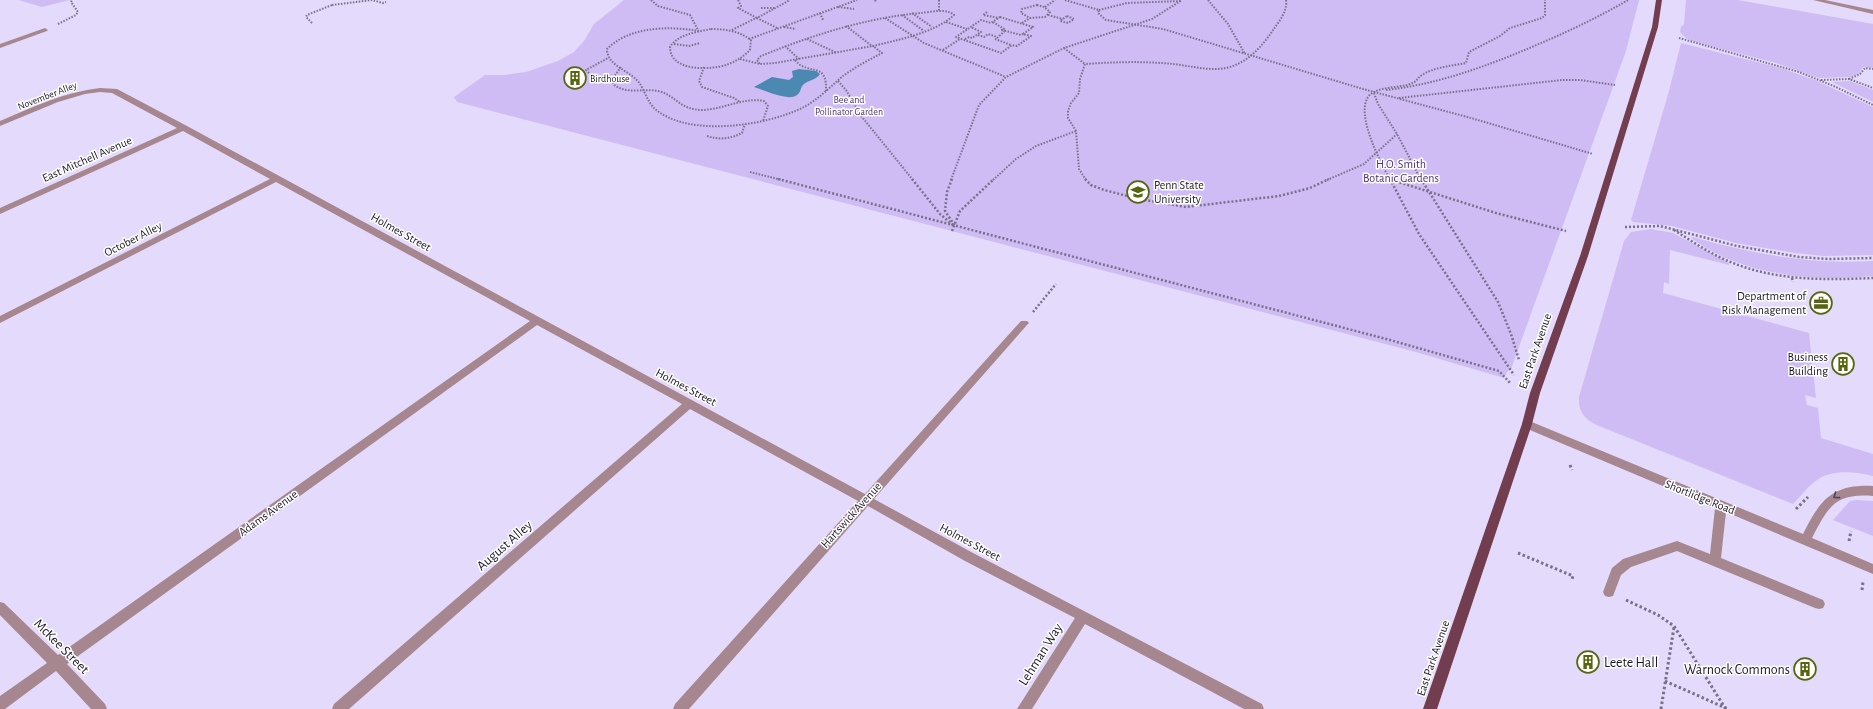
<svg xmlns="http://www.w3.org/2000/svg" width="1873" height="709" viewBox="0 0 1873 709" font-family="'Alegreya Sans',sans-serif">
	<style>
		.green { fill: #cfbcf5 }
		.water { fill: #4c89b2 }
		.lines { fill: none; stroke-linecap: round; stroke-linejoin: round }
		.path-far2 { stroke: #787088; stroke-width: 2; stroke-dasharray: 1.5 1.5; stroke-linecap: butt }
		.path-far1 { stroke: #787088; stroke-width: 2.5; stroke-dasharray: 2 2; stroke-linecap: butt }
		.path { stroke: #787088; stroke-width: 3; stroke-dasharray: 2.5 2.5; stroke-linecap: butt }
		.minor { fill: #a68790; fill-rule: evenodd }
		.major { fill: #713d4f; fill-rule: evenodd }
		.oneway { stroke: #534450 }
		.labels { text-anchor: middle; stroke-width: 3; stroke-linejoin: round; paint-order: stroke }
		.far-poi-label { font-size: 10px; fill: #1c1726; stroke: #fff; text-anchor: start }
		.far-street-label { font-size: 10px; fill: #1c1726; stroke: #fff }
		.far-park-label { font-size: 10px; fill: #4d3078; stroke: #fff }
		.street-label { font-size: 12px; fill: #1c1726; stroke: #fff }
		.park-label { font-size: 12px; fill: #4d3078; stroke: #fff }
		.poi-label { font-size: 12px; fill: #1c1726; stroke: #fff; text-anchor: end }
		.near-street-label { font-size: 14px; fill: #1c1726; stroke: #fff }
		.near-poi-label { font-size: 14px; fill: #1c1726; stroke: #fff; text-anchor: start }
	</style>
	<rect width="100%" height="100%" fill="#e4dafb"/>
	<!-- green -->
	<g class="green">
		<path d="M18 0H70L42 7Z"/>
		<path d="M624 0H1639L1626 51 1511 369 1507 372 1504 378 1416 352 457 102 454 97 485 75H505L526 72 558 61 574 52 584 41 594 24Z"/>
		<path d="M1686 0H1738L1873 24V68L1863 67 1858 74 1850 77 1819 78 1776 63 1692 41 1686 38 1680 32 1681 27 1684 24Z"/>
		<path d="M1681 43 1777 67 1815 80 1873 107V255L1824 256 1795 253 1736 243 1672 226 1633 222 1631 220 1669 91Z"/>
		<path d="M1850 81 1873 90V102L1832 82Z"/>
		<path d="M1651 229 1673 233 1729 263V265L1670 250 1669 284 1664 282 1663 293 1809 333 1816 398 1805 395 1807 405 1818 408 1821 438 1873 454V476C1856 472 1832 469 1817 480 1808 486 1801 496 1793 504L1599 426C1585 420 1578 412 1579 397L1624 241 1631 232Z"/>
		<path d="M1693 237C1752 254 1812 265 1873 261V276C1813 282 1740 275 1691 238Z"/>
		<path d="M1856 500 1873 501V536L1833 520 1850 501Z"/>
	</g>
	<!-- water -->
	<path class="water" d="M799 69 816 71 820 74C816 80 809 80 804 84 800 87 801 93 797 95 788 102 764 90 754 87L772 77 789 80 793 77 792 71Z"/>
	<g class="lines">
		<!-- path-far2 -->
		<g class="path-far2">
			<path d="M651 0 658 6 690 15 698 30"/>
			<path d="M738 0 741 6 738 8 757 18"/>
			<path d="M875 0 876 2"/>
			<path d="M939 0V11"/>
			<path d="M1065 0 1099 10 1098 13 1106 20 1163 29 1363 89 1471 118 1593 154"/>
			<path d="M1208 0 1228 24 1245 54"/>
			<path d="M332 5 372 0 383 3 386 2"/>
			<path d="M1037 5 1044 7 1050 12 1045 17 1030 18 1021 13 1022 9Z"/>
			<path d="M838 7 854 9"/>
			<path d="M1045 7 1055 0"/>
			<path d="M761 8H774"/>
			<path d="M1099 10 1127 3 1181 1"/>
			<path d="M987 12 983 15 999 18"/>
			<path d="M820 13 823 20"/>
			<path d="M912 13 932 27"/>
			<path d="M902 15 924 31"/>
			<path d="M1048 15 1063 19"/>
			<path d="M1067 16 1074 19 1068 23 1060 21Z"/>
			<path d="M1000 17 1033 27 1023 34 1031 36 1017 46 1012 45 1001 53 956 37 981 20 991 23Z"/>
			<path d="M885 18 924 43 1006 77"/>
			<path d="M946 22 967 29"/>
			<path d="M993 22 1004 29 1002 30 1021 35 1023 34"/>
			<path d="M312 23 306 17 307 15 332 5"/>
			<path d="M1022 23 1030 18"/>
			<path d="M58 24 76 15 78 12 71 2 72 0"/>
			<path d="M846 26 872 46"/>
			<path d="M784 27 796 29"/>
			<path d="M777 28 757 18 790 0"/>
			<path d="M711 29C726 29 739 31 751 40L750 50C743 57 735 62 726 65 710 70 670 72 670 47 678 34 697 32 711 29Z"/>
			<path d="M732 30 756 18"/>
			<path d="M699 31C669 26 630 26 607 49 607 67 631 70 640 84 645 92 648 102 654 108 687 138 765 126 802 108 818 100 830 87 843 76 855 67 869 60 882 53L873 46C897 40 935 33 954 15 947 8 930 12 921 13 865 18 813 35 761 56L757 60 760 64"/>
			<path d="M978 35 984 37 988 34 997 37"/>
			<path d="M997 38 1005 31"/>
			<path d="M1679 38 1799 72 1836 87 1873 105"/>
			<path d="M749 39 857 0"/>
			<path d="M807 39 837 53"/>
			<path d="M965 39 969 37 972 38 981 32 971 27"/>
			<path d="M995 39 1011 45"/>
			<path d="M674 44 689 46 700 43"/>
			<path d="M785 46 799 59"/>
			<path d="M1064 48 1085 64"/>
			<path d="M943 50 960 39"/>
			<path d="M740 59 760 64 775 63 873 46"/>
			<path d="M795 60C809 77 827 60 826 91"/>
			<path d="M621 67 613 78V84C626 95 643 88 658 91 676 95 679 110 703 110 724 109 744 97 764 101L768 106 763 121"/>
			<path d="M704 67 699 81 702 87 734 98 740 102"/>
			<path d="M589 73 586 70 608 58"/>
			<path d="M1849 79 1860 74 1865 68 1873 69"/>
			<path d="M1821 80 1849 79 1873 88"/>
			<path d="M838 81 846 90 862 117 913 180"/>
			<path d="M1386 90C1431 85 1473 71 1515 54 1554 38 1592 21 1628 0"/>
			<path d="M1374 93 1378 104 1397 134 1421 180"/>
			<path d="M1399 98 1562 80H1580L1615 85"/>
			<path d="M707 136C719 140 730 139 742 133L745 124"/>
			<path d="M750 172 782 180"/>
			<path d="M951 180 979 105 1006 77 1064 48 1152 19 1182 0"/>
			<path d="M993 180 1016 159 1036 146 1076 131"/>
			<path d="M1086 180 1079 169 1076 131 1068 118V111L1071 103 1079 93 1080 79 1085 64C1114 62 1144 61 1173 64 1193 66 1214 73 1233 66 1250 60 1264 44 1273 30 1279 22 1288 10 1286 0"/>
			<path d="M1327 180 1364 164 1397 134"/>
			<path d="M1390 180C1381 163 1349 104 1374 92 1386 86 1401 88 1413 83 1417 81 1418 77 1422 75 1434 67 1452 66 1466 63L1469 52 1500 36 1510 28 1542 18 1545 15V0"/>
		</g>
		<!-- path-far1 -->
		<g class="path-far1">
			<path d="M778 179 1390 340 1499 371 1511 384"/>
			<path d="M912 179 940 214 953 225"/>
			<path d="M952 179 947 192 945 211 955 226"/>
			<path d="M1085 179 1091 185 1104 190 1139 199 1186 207 1279 196 1310 188 1329 179"/>
			<path d="M1390 179 1419 234 1514 375"/>
			<path d="M1421 179 1498 302 1511 334 1519 360"/>
			<path d="M1392 180 1496 213 1566 231"/>
			<path d="M1625 227 1660 226 1737 246 1799 257 1828 259 1873 258"/>
			<path d="M1674 230C1693 242 1712 255 1733 263 1778 281 1826 280 1873 278"/>
			<path d="M952 231 960 211 994 179"/>
			<path d="M1792 278 1793 282"/>
			<path d="M1033 312 1056 284"/>
		</g>
		<!-- path -->
		<g class="path">
			<path d="M1570 465 1572 470"/>
			<path d="M1796 509 1808 497"/>
			<path d="M1849 541 1851 531"/>
			<path d="M1518 553 1573 576 1572 579"/>
			<path d="M1862 590 1863 582"/>
			<path d="M1626 600 1658 615 1674 626 1725 708"/>
			<path d="M1665 681 1728 709"/>
			<path d="M1661 709 1674 627"/>
		</g>
		<!-- minor -->
		<g class="minor">
			<path d="M1813 0H1825L1873 10V14Z"/>
			<path d="M45 28 48 30 47 31 0 48V44Z"/>
			<path d="M100 88 117 89 187 126 865 494 1021 321H1027L1029 323 1027 325 874 499 973 553 1262 704 1264 709H1244L1085 624 1032 709H1017L1075 618 965 561 868 506 689 709H673L675 704 858 501 690 409 349 709H332L334 704 682 404 537 325 67 664 105 704 107 709H91L56 671 5 709H0V696L47 663 0 615V602L4 603 58 655 530 321 276 182 0 323V316L270 179 183 131 0 214V208L177 128 112 93 100 92 85 94 58 102 0 126V121C33 107 64 92 100 88Z"/>
			<path d="M1527 420 1803 534C1820 500 1832 484 1873 486V496C1835 493 1828 507 1812 538L1873 564V574L1726 512 1721 558 1823 600 1825 604 1823 608 1819 609 1815 608 1677 551 1631 567 1621 575 1613 596 1609 597 1605 596 1603 592 1612 568 1623 559 1677 541 1710 554 1715 508 1523 427 1522 424 1523 421Z"/>
		</g>
		<!-- major -->
		<path class="major" d="M1656 0H1662L1658 27 1588 256 1540 393 1532 424 1437 709H1423L1522 424 1530 393 1580 256 1652 27Z"/>
	</g>
	<!-- one-way arrows -->
	<defs><path id="oneway-chevron" d="M-2-3.5L2.5 0L-2 3.5" fill="none" stroke-width="1.6" stroke-linecap="round" stroke-linejoin="round"/></defs>
	<use class="oneway" href="#oneway-chevron" transform="translate(1836 496) rotate(144)"/>
	<!-- icons -->
	<defs>
		<g id="building-ring" transform="scale(1.15)"><circle r="9.5" fill="#fff" stroke="#57660e" stroke-width="1.5"/><path d="M-4-6H4V6H1V3H-1V6H-4ZM-2.5-4.3h1.7v1.8h-1.7ZM.8-4.3h1.7v1.8H.8ZM-2.5-1h1.7V.8h-1.7ZM.8-1h1.7V.8H.8Z" fill="#57660e"/></g>
		<g id="university-ring" transform="scale(1.15)"><circle r="9.5" fill="#fff" stroke="#57660e" stroke-width="1.5"/><path d="M0-5L7-2L0 1L-7-2ZM-4 1L0 2.5L4 1V4Q0 6-4 4Z" fill="#57660e"/></g>
		<g id="office-ring" transform="scale(1.15)"><circle r="9.5" fill="#fff" stroke="#57660e" stroke-width="1.5"/><path d="M-6-3h4V-5.5h4V-3h4V5H-6ZM-1-4.5V-3h2v-1.5ZM-6 0V1H6V0Z" fill="#57660e"/></g>
	</defs>
	<g fill-rule="evenodd">
		<use href="#building-ring" x="575" y="78"/>
		<use href="#university-ring" x="1138" y="192"/>
		<use href="#office-ring" x="1821" y="303"/>
		<use href="#building-ring" x="1843" y="364"/>
		<use href="#building-ring" x="1588" y="662"/>
		<use href="#building-ring" x="1805" y="669"/>
	</g>
	<g class="labels">
		<!-- far-poi labels -->
		<g class="far-poi-label">
			<text x="590" y="82">Birdhouse</text>
		</g>
		<!-- far-street labels -->
		<g class="far-street-label">
			<text transform="translate(47 95) rotate(-21)" y="4">November Alley</text>
		</g>
		<!-- far-park labels -->
		<g class="far-park-label">
			<text x="849" y="103">Bee and<tspan x="849" dy="12">Pollinator Garden</tspan></text>
		</g>
		<!-- street labels -->
		<g class="street-label">
			<text transform="translate(87 159) rotate(-24)" y="4">East Mitchell Avenue</text>
			<text transform="translate(401 232) rotate(29)" y="4">Holmes Street</text>
			<text transform="translate(133 239) rotate(-27)" y="4">October Alley</text>
			<text transform="translate(1535 351) rotate(-71)" y="4">East Park Avenue</text>
			<text transform="translate(686 387) rotate(28)" y="4">Holmes Street</text>
			<text transform="translate(1700 497) rotate(22)" y="4">Shortlidge Road</text>
			<text transform="translate(268 513) rotate(-36)" y="4">Adams Avenue</text>
			<text transform="translate(851 515) rotate(-48)" y="4">Hartswick Avenue</text>
			<text transform="translate(970 542) rotate(28)" y="4">Holmes Street</text>
			<text transform="translate(1433 658) rotate(-71)" y="4">East Park Avenue</text>
		</g>
		<!-- park labels -->
		<g class="park-label">
			<text x="1401" y="168">H.O. Smith<tspan x="1401" dy="14">Botanic Gardens</tspan></text>
		</g>
		<!-- poi labels -->
		<g class="poi-label">
			<text x="1154" y="189" text-anchor="start">Penn State<tspan x="1154" dy="14">University</tspan></text>
			<text x="1806" y="300">Department of<tspan x="1806" dy="14">Risk Management</tspan></text>
			<text x="1828" y="361">Business<tspan x="1828" dy="14">Building</tspan></text>
		</g>
		<!-- near-street labels -->
		<g class="near-street-label">
			<text transform="translate(504 545) rotate(-41)" y="5">August Alley</text>
			<text transform="translate(62 646) rotate(45)" y="5">McKee Street</text>
			<text transform="translate(1040 654) rotate(-58)" y="5">Lehman Way</text>
		</g>
		<!-- near-poi labels -->
		<g class="near-poi-label">
			<text x="1604" y="667">Leete Hall</text>
			<text x="1790" y="674" text-anchor="end">Warnock Commons</text>
		</g>
	</g>
</svg>
